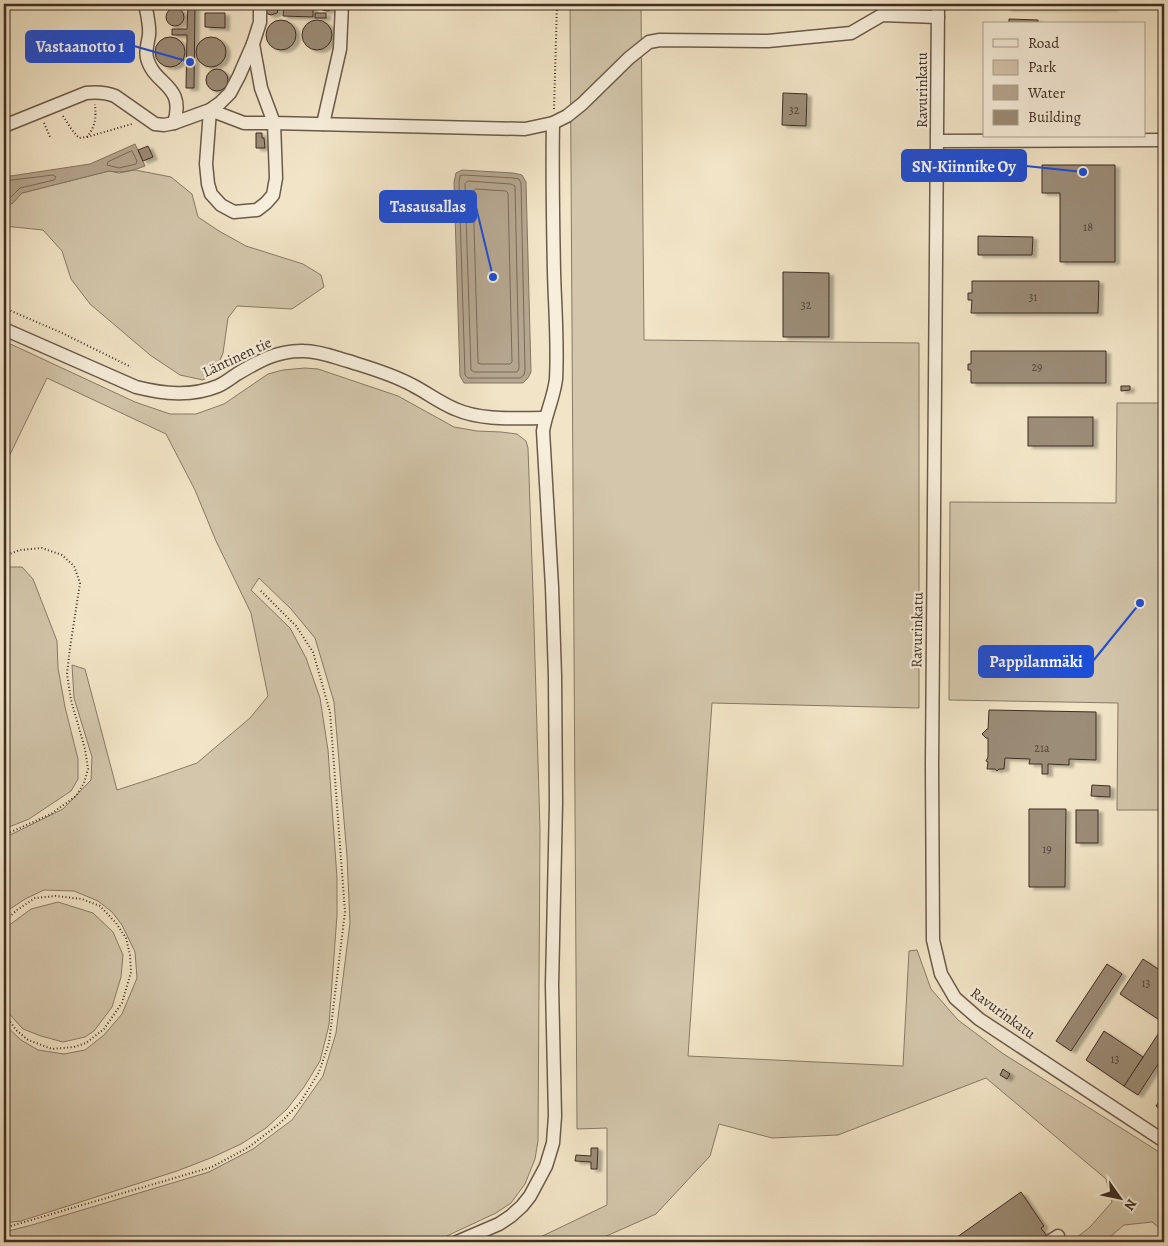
<svg xmlns="http://www.w3.org/2000/svg" width="1168" height="1246" viewBox="0 0 1168 1246" font-family="Alegreya,serif">
	<style>
		.green { fill: #d3c6ab; stroke: #887a66 }
		.water { fill: #b5a68f; stroke: #857663 }
		.lines { fill: none; stroke-linecap: round; stroke-linejoin: round }
		.shore { stroke: #7a6a58; stroke-width: 1 }
		.building { fill: #9c8d78; stroke: #3e2d22; filter: url(#shadow) }
		.minor-casing { stroke: #6b5b4b; stroke-width: 15 }
		.path { stroke: #3e2d22; stroke-width: 2; stroke-dasharray: 1 2.5; stroke-linecap: butt }
		.minor { stroke: #f7eedb; stroke-width: 12 }
		.labels { text-anchor: middle; stroke-width: 4.5; stroke-linejoin: round; paint-order: stroke }
		.number-label { font-size: 12px; fill: #564538 }
		.street-label { font-size: 15px; fill: #3e2d22; stroke: #f7eedb }
		.leader { fill: none; stroke: #1d4ed8; stroke-width: 2 }
		.callout-dot { fill: #1d4ed8; stroke: #f7eedb; stroke-width: 2 }
		.callout { fill: #1d4ed8; stroke: #1d4ed8; stroke-width: 2 }
		.callout-label { font-size: 16px; text-anchor: middle; font-weight: bold; fill: #fff }
	</style>
	<defs>
		<filter id="shadow"><feDropShadow dx="4.5" dy="2.5" stdDeviation="1" flood-color="#0004"/></filter>
	</defs>
	<rect width="100%" height="100%" fill="#f2e5c7"/>
	<filter id="stains"><feTurbulence type="fractalNoise" baseFrequency=".004" numOctaves="4"/><feColorMatrix values="0 0 0 0 .2 0 0 0 0 .09 0 0 0 0 .02 0 0 0 .5 -.17"/></filter>
	<radialGradient id="worn" r=".72"><stop offset=".6" stop-color="#630" stop-opacity="0"/><stop offset="1" stop-color="#630" stop-opacity=".3"/></radialGradient>
	<!-- green -->
	<g class="green">
		<path d="M570 4H641L644 340 919 343V708L712 703 688 1056 903 1066 909 951 917 950 931 989 958 1020 1002 1053 1164 1155V1232L1152 1222 1124 1225 1104 1242H1071L1090 1227 1112 1202 1106 1179 986 1078 838 1135 772 1138 719 1124 710 1156 656 1214 593 1242H530L607 1205V1128L577 1129Z"/>
		<path d="M135 170 171 177 192 194 198 217 219 231 246 246 303 264 321 275 324 287 292 309 237 306 228 318 223 353 215 372 203 380 180 375 150 355 90 304 71 279 62 251 43 230 4 226V207L13 202 22 193 109 171 119 173Z"/>
		<path d="M4 341 135 402 170 414H196L224 404 268 374 283 370 305 368 318 369 398 396 454 427 477 431 501 432 517 434 526 441 528 448 533 592 540 830 538 1141 535 1159 525 1184 511 1203 496 1213 434 1242H4V1232L32 1225 209 1172 253 1149 292 1120 323 1076 336 1033 350 923 347 856 334 702 315 638 291 609 259 578 251 590 290 628 306 658 320 698 328 750 337 878V915L329 1025 320 1061 304 1087 287 1109 266 1128 241 1144 213 1157 177 1171 21 1221 4 1223V1024L21 1040 38 1050 64 1054 85 1050 104 1035 122 1014 137 978 135 952 122 925 112 912 98 901 74 891 44 890 25 899 4 913V838L63 809 91 780 92 757 74 698 72 665 85 669 117 790 157 777 197 763 250 718 268 696 251 613 216 541 195 490 166 434 47 378 4 467Z"/>
		<path d="M1117 403H1164V810H1117L1118 703 949 700 950 502 1116 503Z"/>
		<path d="M7 567H22L33 579 57 641 58 668 65 707 78 759V779L71 791 29 819 4 829V569Z"/>
		<path d="M58 902 93 913 113 932 123 955 121 977 112 1007 94 1031 85 1037 63 1042 41 1036 23 1029 12 1017 4 1005V929L31 909Z"/>
	</g>
	<!-- water -->
	<g class="water">
		<path d="M135 144 145 166C132 171 122 173 109 171L22 193 13 203 4 207V177L90 164Z"/>
		<path d="M462 170 513 173 522 175 526 182 531 372 528 378 523 383H464L460 376 454 182 456 173Z"/>
	</g>
	<g class="lines">
		<!-- shore -->
		<g class="shore">
			<path d="M132 151 137 161 136 164 119 168 107 165 108 162Z"/>
			<path d="M464 175 513 178 519 179 521 183 525 370 524 375 520 378H468L465 375 459 182 460 176Z"/>
			<path d="M4 181 53 175 56 177 54 180 20 188 10 198 4 202"/>
			<path d="M468 181 511 184 515 186 519 369 517 372H474L471 370 465 184Z"/>
			<path d="M476 189 506 191 508 193 512 362 510 364H481L478 363 473 192Z"/>
		</g>
	</g>
	<!-- building -->
	<g class="building">
		<path d="M188 4H218V6H195L194 88H186L187 35H172V29H187Z"/>
		<path d="M267 4H277L279 7 277 13 271 15 268 14 266 11V7Z"/>
		<path d="M284 4H313V17L283 16Z"/>
		<path d="M318 4H335L333 8 328 11 322 10Z"/>
		<rect x="1007" y="4" width="106" height="4"/>
		<circle cx="175" cy="17" r="9"/>
		<path d="M205 13H225V28L205 27Z"/>
		<rect x="315" y="13" width="11" height="5"/>
		<path d="M1009 19 1038 20V24H1009Z"/>
		<circle cx="317" cy="35" r="15"/>
		<circle cx="281" cy="35" r="15"/>
		<circle cx="211" cy="52" r="15"/>
		<circle cx="170" cy="52" r="15"/>
		<circle cx="217" cy="80" r="11"/>
		<path d="M783 93 807 94 806 126 782 125Z"/>
		<path d="M256 133H262V138H264L265 148H256Z"/>
		<path d="M148 146 153 157 143 161 138 150Z"/>
		<path d="M1042 165H1115V262H1060V193H1042Z"/>
		<path d="M978 236 1033 237 1032 255H978Z"/>
		<path d="M783 272 829 273V337H783Z"/>
		<path d="M972 281H1099L1098 313H971L972 300H968V293H972Z"/>
		<path d="M971 351H1106V383H971V370H968V364H971Z"/>
		<path d="M1121 386H1130V390L1121 391Z"/>
		<rect x="1028" y="417" width="65" height="29"/>
		<path d="M989 710 1096 712V760L1069 759V765L1048 764V774H1042V764H1029L1030 759 1005 758 1004 769H999L997 771 995 769H987L988 762 986 761 988 757V738H986L982 734 987 729H988Z"/>
		<path d="M1092 785 1110 786V797L1091 796Z"/>
		<path d="M1029 809H1066L1065 887H1029Z"/>
		<rect x="1076" y="810" width="22" height="33"/>
		<path d="M1160 823H1164V838L1160 837Z"/>
		<path d="M1143 959 1164 973V1023L1120 994Z"/>
		<path d="M1107 964 1122 974 1071 1051 1056 1041Z"/>
		<path d="M1164 1025V1055L1138 1095 1124 1086Z"/>
		<path d="M1104 1031 1143 1057 1124 1086 1086 1060Z"/>
		<path d="M1003 1069 1010 1074 1007 1079 1000 1075Z"/>
		<path d="M1164 1094V1112L1156 1106Z"/>
		<path d="M591 1148H598L597 1169H591V1162L575 1161 576 1155 591 1156Z"/>
		<path d="M1021 1192 1044 1226 1041 1228 1047 1236 1038 1242H950Z"/>
	</g>
	<g class="lines">
		<!-- minor casing -->
		<g class="minor-casing">
			<g id="minor">
				<path d="M145 4C147 14 150 25 149 35 148 43 145 50 147 58 154 86 186 84 174 123"/>
				<path d="M938 4 932 765 933 940 941 974 955 998 979 1019 1164 1141"/>
				<path d="M253 44 261 88 274 123 276 178 273 195 266 203 257 210 234 212 221 205 211 194 208 184 206 164 210 110 244 123H274L525 129 553 123 567 116 582 104 629 58 649 42 660 40 768 41 851 33 882 15 938 17"/>
				<path d="M323 124 340 49 342 4"/>
				<path d="M4 126 86 93C96 92 105 92 115 96L155 124 164 125 174 123 210 110 220 103 230 93 239 76 253 44 260 22V4"/>
				<path d="M938 141 1164 140"/>
				<path d="M4 329 136 387C164 394 191 397 218 386 225 383 231 378 237 374 259 361 278 350 304 351 319 351 334 357 348 361 370 368 392 374 412 385 426 392 440 403 455 409 482 421 516 418 545 418"/>
				<path d="M457 1242 499 1224 511 1216 522 1206 530 1196 546 1166 553 1143 555 1116 552 985 556 803 555 676 552 587 543 431C546 413 554 397 556 379 558 344 555 308 554 272 553 223 552 173 553 123"/>
				<path d="M1049 1242 1058 1236"/>
			</g>
		</g>
		<!-- path -->
		<g class="path">
			<path d="M554 109 557 4"/>
			<path d="M63 116 72 130 79 138 87 137C96 125 96 119 95 104"/>
			<path d="M44 123 51 139"/>
			<path d="M87 137 132 124"/>
			<path d="M4 141 10 137"/>
			<path d="M4 308 60 332 131 367"/>
			<path d="M4 556 20 550 42 548 62 555 74 566 80 583 70 648 67 674 71 700 85 749 88 769 84 783 76 796 51 814 4 835"/>
			<path d="M4 922 17 910 35 898 56 896 82 899 100 906 116 923 126 938 130 955 131 972 122 1003 104 1029 86 1043 74 1047 52 1049 28 1040 16 1030 4 1013"/>
			<path d="M4 1228 212 1167 249 1147 279 1124 300 1103 319 1072 329 1043 345 912 330 712 313 652 296 626 260 590"/>
		</g>
		<!-- minor -->
		<use href="#minor" class="minor"/>
	</g>
	<g class="labels">
		<!-- number labels -->
		<g class="number-label">
			<text x="794" y="114">32</text>
			<text x="1088" y="231">18</text>
			<text x="1033" y="301">31</text>
			<text x="806" y="309">32</text>
			<text x="1037" y="371">29</text>
			<text x="1042" y="752">21a</text>
			<text x="1047" y="853">19</text>
			<text x="1146" y="987">13</text>
			<text x="1115" y="1063">13</text>
		</g>
		<!-- street labels -->
		<g class="street-label">
			<text transform="translate(922 90) rotate(-90)" y="5">Ravurinkatu</text>
			<text transform="translate(237 357) rotate(-25)" y="5">Läntinen tie</text>
			<text transform="translate(917 630) rotate(-89)" y="5">Ravurinkatu</text>
			<text transform="translate(1003 1013) rotate(36)" y="5">Ravurinkatu</text>
		</g>
	</g>
	<!-- callouts -->
	<path class="leader" d="M190 62L134 46M1083 172L1026 166M493 277L476 207M1140 603L1093 661"/>
	<g class="callout-dot">
		<circle cx="190" cy="62" r="5"/>
		<circle cx="1083" cy="172" r="5"/>
		<circle cx="493" cy="277" r="5"/>
		<circle cx="1140" cy="603" r="5"/>
	</g>
	<g class="callout">
		<rect x="26" y="31" width="108" height="31" rx="5"/>
		<rect x="902" y="150" width="124" height="31" rx="5"/>
		<rect x="380" y="191" width="96" height="31" rx="5"/>
		<rect x="979" y="646" width="114" height="31" rx="5"/>
	</g>
	<g class="callout-label">
		<text x="80" y="52">Vastaanotto 1</text>
		<text x="964" y="172">SN-Kiinnike Oy</text>
		<text x="428" y="212">Tasausallas</text>
		<text x="1036" y="667">Pappilanmäki</text>
	</g>
	<!-- margin -->
	<rect width="1168" height="1246" fill="none" stroke="#f2e5c7" stroke-width="20"/>
	<rect x="5" y="5" width="1158" height="1236" fill="none" stroke="#3e2d22" stroke-width="2.5"/>
	<rect x="10" y="10" width="1148" height="1226" fill="none" stroke="#3e2d22"/>
	<!-- legend -->
	<rect x="983" y="22" width="162" height="115" fill="#f7eedb" stroke="#ada191"/>
	<rect x="993" y="39" width="25" height="8" fill="#f7eedb" stroke="#ada191"/>
	<text x="1028" y="48" font-size="15" fill="#3e2d22">Road</text>
	<rect x="993" y="60" width="25" height="15" fill="#d3c6ab" stroke="#ada191"/>
	<text x="1028" y="72" font-size="15" fill="#3e2d22">Park</text>
	<rect x="993" y="85" width="25" height="15" fill="#b5a68f" stroke="#ada191"/>
	<text x="1028" y="98" font-size="15" fill="#3e2d22">Water</text>
	<rect x="993" y="110" width="25" height="15" fill="#9c8d78" stroke="#ada191"/>
	<text x="1028" y="122" font-size="15" fill="#3e2d22">Building</text>
	<!-- north arrow -->
	<g transform="translate(1120 1198) rotate(123)" stroke="#f7eedb" stroke-width="4" paint-order="stroke">
	<path d="M0-4L9 19L0 12L-9 19Z" fill="#3e2d22"/>
	<text y="-8" font-size="14" font-weight="bold" text-anchor="middle" fill="#3e2d22">N</text>
	</g>
	<rect width="100%" height="100%" filter="url(#stains)"/>
	<rect width="100%" height="100%" fill="url(#worn)"/>
</svg>
